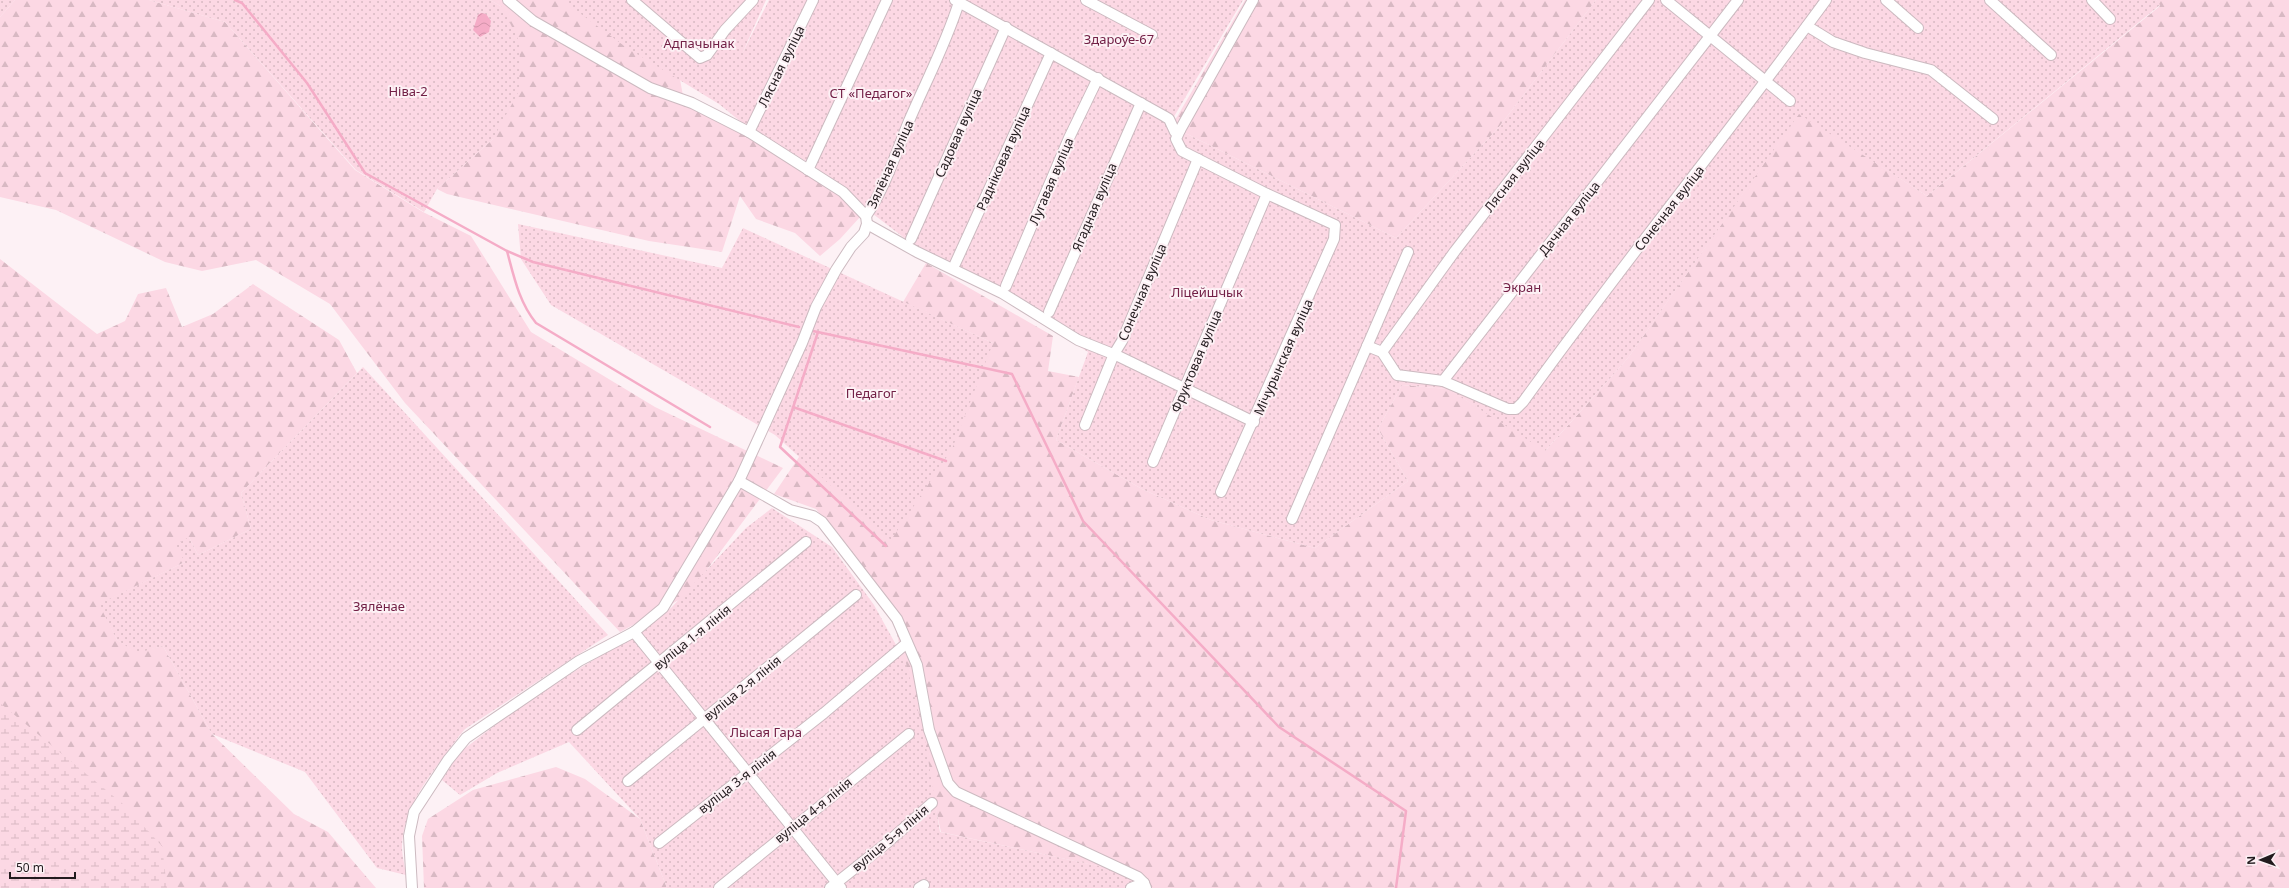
<svg xmlns="http://www.w3.org/2000/svg" width="2289" height="888" viewBox="0 0 2289 888" font-family="'Noto Sans',sans-serif">
	<style>
		.forest { fill: url(#forest-firs) }
		.wetland { fill: url(#wetland-marsh) }
		.garden { fill: url(#garden-dots) }
		.water { fill: url(#water-waves) }
		.lines { fill: none; stroke-linecap: round; stroke-linejoin: round }
		.stream { stroke: #f5acc7; stroke-width: 2.5 }
		.minor-casing { stroke: #ccbac0; stroke-width: 12 }
		.minor { stroke: #fff; stroke-width: 10 }
		.labels { text-anchor: middle; stroke-width: 4; stroke-linejoin: round; paint-order: stroke }
		.park-label { font-size: 13px; fill: #722046; stroke: #fdf1f5 }
		.street-label { font-size: 13px; fill: #221b1e; stroke: #fdf1f5 }
	</style>
	<defs>
		<pattern id="forest-firs" width="22" height="20" patternUnits="userSpaceOnUse"><rect width="22" height="20" fill="#fcd8e4"/><path d="M5 1l3.5 6h-7zM16 11l3.5 6h-7z" fill="#d8b9c3"/></pattern>
		<pattern id="wetland-marsh" width="20" height="14" patternUnits="userSpaceOnUse"><rect width="20" height="14" fill="#fcd8e4"/><path d="M1 5h8M5 5V1M11 12h8M15 12V8" fill="none" stroke="#d8b9c3"/></pattern>
		<pattern id="garden-dots" width="8" height="8" patternUnits="userSpaceOnUse"><rect width="8" height="8" fill="#fcd8e4"/><path d="M2 2h.1M6 6h.1" fill="none" stroke="#d8b9c3" stroke-width="1.8" stroke-linecap="round"/></pattern>
		<pattern id="water-waves" width="16" height="10" patternUnits="userSpaceOnUse"><rect width="16" height="10" fill="#f5acc7"/><path d="M0 5q4-4 8 0t8 0" fill="none" stroke="#d293aa"/></pattern>
	</defs>
	<rect width="100%" height="100%" fill="#fdf1f5"/>
	<!-- forest -->
	<g class="forest">
		<path d="M15 0H149L225 22 355 170 423 212 471 236 531 332 655 407 783 468 688 595 620 632 405 403 330 304 256 260 202 271 165 262 56 210 0 197V17Z"/>
		<path d="M490 0H580L679 74 684 101 809 165 860 217 840 239 820 256 795 233 756 219 740 196 722 252 649 241 447 194 437 189 493 139 502 7Z"/>
		<path d="M1245 0H1596L1499 127 1396 238 1169 125 1177 117Z"/>
		<path d="M2156 0H2289V888H1149L1144 876 941 832 891 607 816 509 774 494 801 454 993 343 903 302 926 263 1053 336 1048 371 1079 377 1056 440 1142 489 1211 520 1315 548 1408 481 1378 429 1402 385 1448 389 1546 450 1628 358 1799 113 1927 196 2160 6Z"/>
		<path d="M0 259 97 334 125 321 138 294 166 288 182 327 213 314 253 284 339 340 357 373 241 493 251 529 198 555 189 537 185 562 100 604 117 640 137 652 163 646 212 734 294 814 328 832 376 888H0Z"/>
		<path d="M556 767 585 779 640 819 667 888H424L422 836 428 819 473 790Z"/>
	</g>
	<!-- wetland -->
	<path class="wetland" d="M0 703 123 804 162 846 167 888H0Z"/>
	<!-- garden -->
	<g class="garden">
		<path d="M0 0H15L0 17Z"/>
		<path d="M149 0H490L502 7 520 43 519 91 493 139 437 189 424 212 356 170 225 22Z"/>
		<path d="M562 0H766L742 54 769 0H1243L1169 125 1396 238 1499 127 1596 0H2156L2160 5 1927 196 1799 114 1628 358 1545 451 1448 389 1402 385 1378 429 1408 481 1315 548 1211 520 1142 489 1056 440 1088 352 907 240 1005 24 1075 59 1005 23 907 240 809 165 853 196 811 164 746 126 719 104 627 48Z"/>
		<path d="M518 224 722 268 743 228 993 343 952 449 891 540 775 435 551 305 521 259Z"/>
		<path d="M363 367 608 635 465 729 459 736C435 770 403 803 402 847 402 856 405 866 406 875L377 868 305 772 212 734 163 646 137 653 117 640 99 604 185 562 175 545 189 537 198 555 251 529 241 493Z"/>
		<path d="M772 508 832 547 874 605 906 663 924 734 940 832 1145 876 1149 888H667L640 819 569 742 497 773 460 795 442 780 459 753 526 701 641 631 671 608 746 528Z"/>
	</g>
	<!-- water -->
	<path class="water" d="M481 13 486 14 491 21 489 32 480 37 473 30 478 15Z"/>
	<g class="lines">
		<!-- stream -->
		<g class="stream">
			<path d="M235 0 242 3 307 83 365 173 507 251 533 262 799 327"/>
			<path d="M507 251C514 277 519 302 536 323L710 427"/>
			<path d="M813 331 1012 374 1083 521 1279 727 1406 811 1396 888"/>
			<path d="M818 332 780 447 886 546"/>
			<path d="M793 407 946 461"/>
		</g>
		<!-- minor casing -->
		<g class="minor-casing">
			<g id="minor">
				<path d="M632 0 700 58 707 55 725 30 753 0"/>
				<path d="M955 0 1164 116 1169 119 1175 132 1180 130 1176 139 1182 151 1267 194 1335 225 1334 239 1221 492"/>
				<path d="M1086 0 1152 35"/>
				<path d="M1666 0 1790 101"/>
				<path d="M1738 0 1443 381 1508 409H1516L1523 402C1621 266 1727 135 1826 0"/>
				<path d="M1886 0 1918 28"/>
				<path d="M1990 0 2051 55"/>
				<path d="M2092 0 2110 19"/>
				<path d="M1807 26 1833 42 1865 53 1931 70 1993 119"/>
				<path d="M1180 130 1253 0"/>
				<path d="M749 132 813 0"/>
				<path d="M808 170 887 0"/>
				<path d="M866 216C885 188 896 153 909 121 926 81 946 44 959 2"/>
				<path d="M867 224 917 252 1002 293 1078 340 1118 356 1254 422"/>
				<path d="M911 239 1006 27"/>
				<path d="M955 264 1051 53"/>
				<path d="M1006 286 1069 138 1098 78"/>
				<path d="M1049 312 1141 103"/>
				<path d="M1367 346 1382 352 1397 375 1443 381"/>
				<path d="M1382 352 1455 251 1649 0"/>
				<path d="M1085 425 1114 354 1122 341 1198 159"/>
				<path d="M1153 462 1267 194"/>
				<path d="M739 481 790 510 813 516 822 522 897 619 917 665 929 730 948 783 956 792 1138 877 1144 883 1146 888"/>
				<path d="M1292 519 1408 252"/>
				<path d="M634 632 841 888"/>
				<path d="M577 730 806 542"/>
				<path d="M628 781 856 595"/>
				<path d="M659 843 824 713 907 643"/>
				<path d="M412 888 409 836 414 812 448 760 466 738 579 661 634 632 663 608 739 481 802 343 816 307 836 270 851 247 864 233 867 224 866 216 843 192 749 132 692 103 650 88 533 21 508 0"/>
				<path d="M719 888 909 734"/>
				<path d="M830 888 888 842 932 803"/>
				<path d="M919 888 924 885"/>
				<path d="M1131 888 1144 883"/>
			</g>
		</g>
		<!-- minor -->
		<use href="#minor" class="minor"/>
	</g>
	<g class="labels">
		<!-- park labels -->
		<g class="park-label">
			<text x="1119" y="44">Здароўе-67</text>
			<text x="699" y="48">Адпачынак</text>
			<text x="408" y="96">Ніва-2</text>
			<text x="871" y="98">СТ «Педагог»</text>
			<text x="1522" y="292">Экран</text>
			<text x="1207" y="297">Ліцейшчык</text>
			<text x="871" y="398">Педагог</text>
			<text x="379" y="611">Зялёнае</text>
			<text x="766" y="737">Лысая Гара</text>
		</g>
		<!-- street labels -->
		<g class="street-label">
			<text transform="translate(781 66) rotate(-64)" y="5">Лясная вуліца</text>
			<text transform="translate(958 133) rotate(-66)" y="5">Садовая вуліца</text>
			<text transform="translate(1003 158) rotate(-66)" y="5">Радніковая вуліца</text>
			<text transform="translate(890 164) rotate(-66)" y="5">Зялёная вуліца</text>
			<text transform="translate(1514 175) rotate(-52)" y="5">Лясная вуліца</text>
			<text transform="translate(1051 181) rotate(-67)" y="5">Лугавая вуліца</text>
			<text transform="translate(1094 207) rotate(-67)" y="5">Ягадная вуліца</text>
			<text transform="translate(1669 208) rotate(-52)" y="5">Сонечная вуліца</text>
			<text transform="translate(1569 218) rotate(-52)" y="5">Дачная вуліца</text>
			<text transform="translate(1142 292) rotate(-67)" y="5">Сонечная вуліца</text>
			<text transform="translate(1283 357) rotate(-66)" y="5">Мічурынская вуліца</text>
			<text transform="translate(1196 361) rotate(-67)" y="5">Фруктовая вуліца</text>
			<text transform="translate(692 637) rotate(-39)" y="5">вуліца 1-я лінія</text>
			<text transform="translate(742 688) rotate(-39)" y="5">вуліца 2-я лінія</text>
			<text transform="translate(737 781) rotate(-38)" y="5">вуліца 3-я лінія</text>
			<text transform="translate(813 810) rotate(-39)" y="5">вуліца 4-я лінія</text>
			<text transform="translate(890 838) rotate(-40)" y="5">вуліца 5-я лінія</text>
		</g>
	</g>
	<!-- north arrow -->
	<g transform="translate(2261 860) rotate(268)" stroke="#fdf1f5" stroke-width="3" paint-order="stroke">
	<path d="M0-3L7 15L0 10L-7 15Z" fill="#221b1e"/>
	<text y="-6" font-size="11" font-weight="bold" text-anchor="middle" fill="#221b1e">N</text>
	</g>
	<!-- scale -->
	<path d="M10 872v6h65v-6" fill="none" stroke="#221b1e" stroke-width="2"/>
	<text x="16" y="872" font-size="12" fill="#221b1e" stroke="#fdf1f5" stroke-width="3" paint-order="stroke">50 m</text>
</svg>
